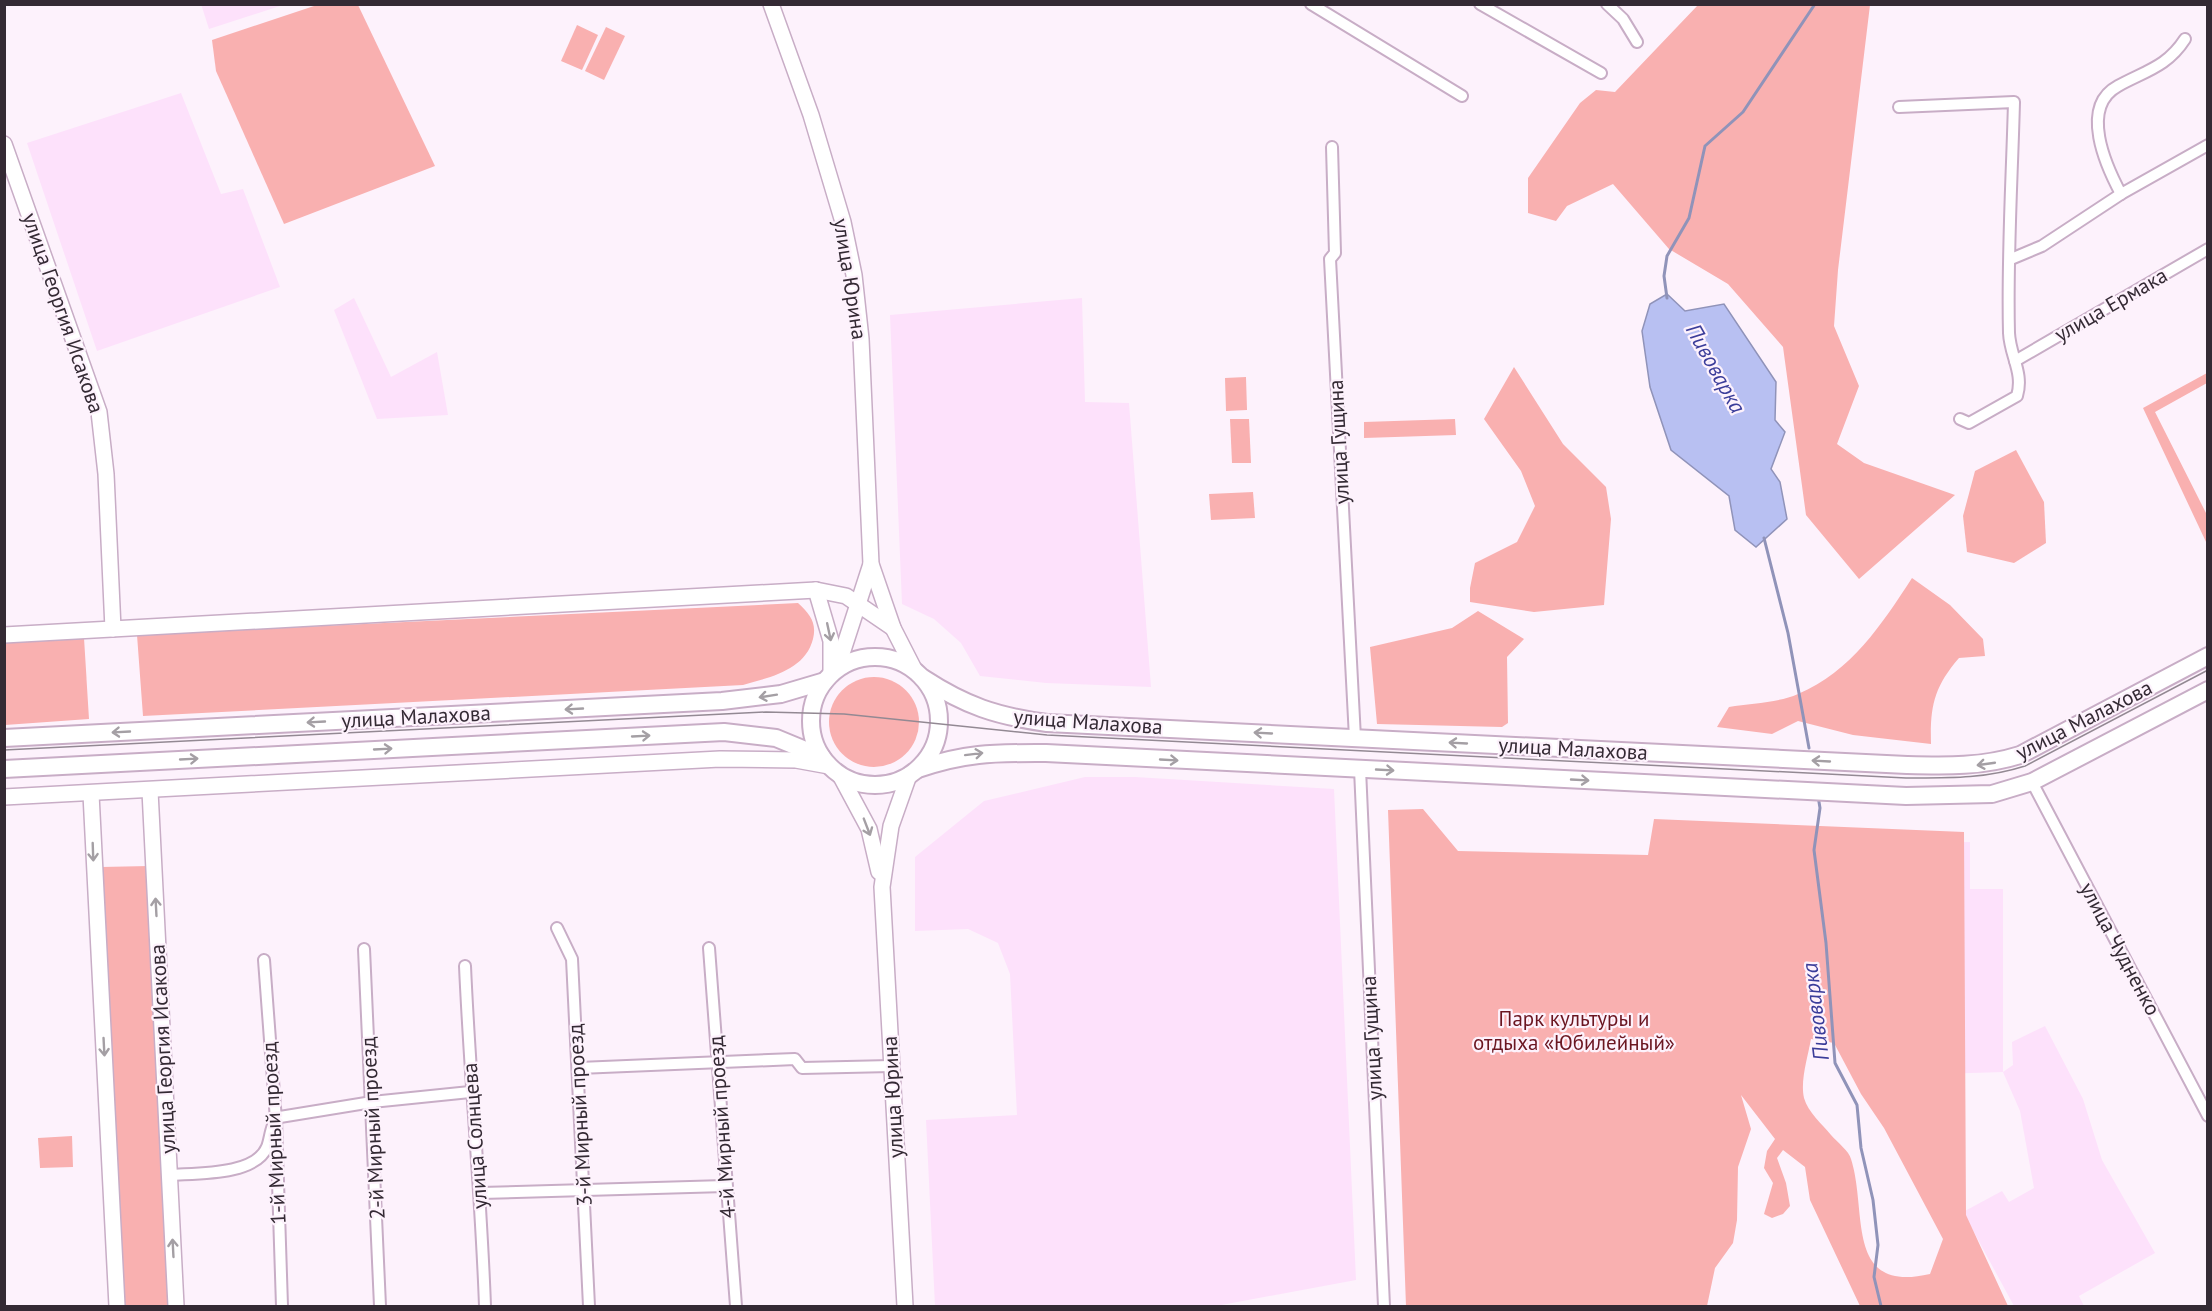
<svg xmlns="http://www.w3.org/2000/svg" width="2212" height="1311" viewBox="0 0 2212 1311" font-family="'PT Sans',sans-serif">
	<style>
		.built { fill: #fde1fb }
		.green { fill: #f9b0b0; fill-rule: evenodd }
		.water { fill: #b8c0f2; stroke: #9093b9; stroke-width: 1.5 }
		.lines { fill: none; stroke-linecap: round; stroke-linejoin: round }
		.stream { stroke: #9093b9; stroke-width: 3 }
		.street-casing { stroke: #c8adc6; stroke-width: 14 }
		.secondary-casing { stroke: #c8adc6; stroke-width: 18 }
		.primary-casing { stroke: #c8adc6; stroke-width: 20 }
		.street { stroke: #fff; stroke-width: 10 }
		.secondary { stroke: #fff; stroke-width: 15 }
		.primary { stroke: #fff; stroke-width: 16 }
		.tram { stroke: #938993; stroke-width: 1.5 }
		.oneway { stroke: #a49fa4 }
		.labels { text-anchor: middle; stroke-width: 4.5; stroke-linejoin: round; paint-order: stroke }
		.street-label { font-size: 21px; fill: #342a34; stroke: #fdf2fc }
		.park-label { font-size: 21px; fill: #6b1621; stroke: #fdf2fc }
		.water-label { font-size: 22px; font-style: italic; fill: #3b3d9a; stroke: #fdf2fc }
	</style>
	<rect width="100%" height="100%" fill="#fdf2fc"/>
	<!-- built -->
	<g class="built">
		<path d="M201 4H283V5L209 29Z"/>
		<path d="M181 93 221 194 243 189 280 287 97 351 27 143Z"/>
		<path d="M354 298 391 377 437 352 448 415 377 419 334 310Z"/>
		<path d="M1082 298 1085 402 1129 403 1151 687 1046 683 980 676 961 643 934 619 902 604 890 315Z"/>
		<path d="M1085 777H1135L1334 789 1356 1280 1216 1306H935L926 1120 1017 1115 1010 974 998 943 968 929 915 931V857L984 801Z"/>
		<path d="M1970 842V889H2003V1072L2013 1065 2012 1042 2045 1026 2083 1099 2102 1160 2155 1253 2079 1296 2084 1306H2014L1963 1212 2002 1191 2009 1202 2034 1188 2020 1111 2003 1072 1908 1075 1928 843Z"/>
	</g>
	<!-- green -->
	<g class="green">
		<path d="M317 5H358L435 166 284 224 216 71 212 40Z"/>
		<path d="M1698 5H1870L1838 270 1834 326 1859 386 1837 444 1864 463 1955 495 1859 579 1806 515 1783 347 1728 284 1669 249 1613 184 1567 206 1556 221 1528 213V178L1580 103 1596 90 1615 92Z"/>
		<path d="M577 25 598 35 582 70 561 61Z"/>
		<path d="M606 27 625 36 604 80 585 71Z"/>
		<path d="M1514 367 1563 444 1606 487 1611 519 1604 605 1534 612 1470 602V588L1475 563 1517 542 1535 506 1521 471 1484 419Z"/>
		<path d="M2207 373V383L2155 412 2207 515V544L2143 408Z"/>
		<path d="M1246 377 1247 410 1226 411 1225 378Z"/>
		<path d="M1230 419H1249L1251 463H1232Z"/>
		<path d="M1455 419 1456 435 1364 438V422Z"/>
		<path d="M2016 450 2044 502 2046 543 2014 563 1967 552 1963 516 1975 471Z"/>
		<path d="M1253 492 1255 518 1211 520 1209 494Z"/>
		<path d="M1912 578 1950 605 1983 639 1985 656 1959 658C1934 687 1930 706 1931 744L1853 735 1798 721 1772 734 1717 727 1729 707C1751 703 1778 703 1798 694 1851 672 1882 624 1912 578Z"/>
		<path d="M798 603C810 614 817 623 813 639 805 670 771 677 743 685L143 716 137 635Z"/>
		<path d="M1478 611 1524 639 1507 657 1508 723 1502 727 1377 724 1370 647 1452 628Z"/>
		<path d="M84 638 89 719 5 725V642Z"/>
		<circle cx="874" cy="722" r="45"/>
		<path d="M1423 809 1458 851 1648 855 1654 819 1964 832 1966 1215 2008 1306H1860L1810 1200 1805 1167 1783 1150 1777 1158 1786 1183 1790 1206 1783 1214 1772 1218 1764 1214 1773 1183 1764 1168 1767 1151 1775 1139 1741 1095 1751 1129 1738 1167 1737 1220 1733 1243 1715 1268 1707 1306H1406L1388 810ZM1811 1039 1834 1043 1861 1094 1884 1128 1943 1239 1930 1274C1844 1294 1868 1212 1851 1159 1849 1151 1837 1142 1831 1135 1822 1124 1808 1112 1804 1098 1800 1081 1808 1056 1811 1039Z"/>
		<path d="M149 866 171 1306H124L101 867Z"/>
		<path d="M72 1136 73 1167 40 1168 38 1138Z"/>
	</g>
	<!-- water -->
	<path class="water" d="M1667 294 1685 311 1724 304 1776 382 1775 420 1785 432 1771 469 1780 482 1787 519 1756 547 1735 530 1729 496 1671 450 1650 387 1642 331 1650 304Z"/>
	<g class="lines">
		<!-- stream -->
		<g class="stream">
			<path d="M1667 298 1664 276 1667 256 1689 218 1705 146 1743 112 1815 4"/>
			<path d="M1764 538 1788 633 1809 748"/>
			<path d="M1818 796 1820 808 1814 850 1826 943 1835 1063 1857 1105 1861 1148 1873 1200 1878 1245 1874 1277 1881 1306"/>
		</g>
		<!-- street casing -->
		<g class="street-casing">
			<g id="street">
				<path d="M1311 4 1462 96"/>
				<path d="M1480 4 1601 73"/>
				<path d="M1607 4 1623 19 1637 42"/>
				<path d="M1899 107 2014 102C2012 179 2007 256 2009 333 2010 356 2024 373 2017 396L1969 423 1960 419"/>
				<path d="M1332 147 1335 253 1330 259 1355 738"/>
				<path d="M2121 194C2106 166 2079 107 2118 86 2145 71 2167 67 2185 39"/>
				<path d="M2011 259 2042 246 2121 194 2208 145"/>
				<path d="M2015 361 2208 249"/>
				<path d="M1360 769 1384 1306"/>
				<path d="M2032 782 2208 1116"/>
				<path d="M557 928 572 959 589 1306"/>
				<path d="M709 948 736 1306"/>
				<path d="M364 949 380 1306"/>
				<path d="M264 960 276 1120 282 1306"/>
				<path d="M465 966C470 1080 481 1193 485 1306"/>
				<path d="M579 1068 795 1059 802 1068 891 1066"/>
				<path d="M170 1175C195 1173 255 1176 267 1147 271 1137 270 1123 280 1117L372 1102 470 1092"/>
				<path d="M481 1193 725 1186"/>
			</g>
		</g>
		<!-- secondary casing -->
		<g class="secondary-casing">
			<g id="secondary">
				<path d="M771 4 811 115 843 222 854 275 861 339 871 564 893 628 915 671"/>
				<path d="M4 144 99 412 106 474 113 629"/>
				<path d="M816 590 831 641V672"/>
				<path d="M4 635 816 590 846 596 893 628"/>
				<path d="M837 669 871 564"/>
				<path d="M840 775 869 829 879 872"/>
				<path d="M150 791 176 1306"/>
				<path d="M91 794 117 1306"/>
				<path d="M4 797 720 759 796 760 829 766"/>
				<path d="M905 1306 882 887 891 826 909 775"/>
			</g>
		</g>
		<!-- primary casing -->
		<g class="primary-casing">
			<g id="primary">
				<circle cx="875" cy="721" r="64"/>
				<path d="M923 678C966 706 996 716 1047 723L1907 765C1946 766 1982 767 2020 755L2208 656"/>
				<path d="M4 738 722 701 781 694 825 681"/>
				<path d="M4 769 724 732 776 738 822 757"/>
				<path d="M918 769C967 752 996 753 1046 753L1906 796 1992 794 2032 782 2208 690"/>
			</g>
		</g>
		<!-- street -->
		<use href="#street" class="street"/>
		<!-- secondary -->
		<use href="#secondary" class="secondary"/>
		<!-- primary -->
		<use href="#primary" class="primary"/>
		<!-- tram -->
		<path class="tram" d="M4 750 766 712 844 714 1047 735 1906 778C1948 778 1985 779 2025 766L2208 670"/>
	</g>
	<!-- one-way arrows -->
	<defs><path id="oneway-shaft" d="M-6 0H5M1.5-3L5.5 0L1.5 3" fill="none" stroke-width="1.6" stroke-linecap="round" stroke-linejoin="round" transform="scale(1.5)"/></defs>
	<g class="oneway">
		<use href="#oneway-shaft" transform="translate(829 632) rotate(78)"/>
		<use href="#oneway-shaft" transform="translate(768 696) rotate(171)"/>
		<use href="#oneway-shaft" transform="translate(574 709) rotate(177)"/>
		<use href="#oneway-shaft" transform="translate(316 722) rotate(177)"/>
		<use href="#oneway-shaft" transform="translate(121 732) rotate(177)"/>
		<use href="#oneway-shaft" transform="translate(1263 733) rotate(-177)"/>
		<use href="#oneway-shaft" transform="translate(641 736) rotate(-3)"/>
		<use href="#oneway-shaft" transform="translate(1458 743) rotate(-177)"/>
		<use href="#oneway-shaft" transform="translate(383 749) rotate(-3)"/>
		<use href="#oneway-shaft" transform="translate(974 754) rotate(-7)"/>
		<use href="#oneway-shaft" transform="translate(189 759) rotate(-3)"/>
		<use href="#oneway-shaft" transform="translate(1169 760) rotate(3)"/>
		<use href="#oneway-shaft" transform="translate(1821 761) rotate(-177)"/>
		<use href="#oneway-shaft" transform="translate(1986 764) rotate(172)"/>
		<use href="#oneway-shaft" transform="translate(1385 770) rotate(3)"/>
		<use href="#oneway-shaft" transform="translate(1580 780) rotate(3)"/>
		<use href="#oneway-shaft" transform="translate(867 827) rotate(69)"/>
		<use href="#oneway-shaft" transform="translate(93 852) rotate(88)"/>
		<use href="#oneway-shaft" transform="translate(156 907) rotate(-93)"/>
		<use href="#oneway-shaft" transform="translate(104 1047) rotate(87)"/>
		<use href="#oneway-shaft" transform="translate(173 1248) rotate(-93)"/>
	</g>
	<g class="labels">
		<!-- street labels -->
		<g class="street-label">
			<text transform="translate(850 279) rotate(81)" y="7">улица Юрина</text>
			<text transform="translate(2111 305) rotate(-30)" y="7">улица Ермака</text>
			<text transform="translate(63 313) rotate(71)" y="7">улица Георгия Исакова</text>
			<text transform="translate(1339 442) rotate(-93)" y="7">улица Гущина</text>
			<text transform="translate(416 717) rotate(-3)" y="7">улица Малахова</text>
			<text transform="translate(2084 720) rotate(-27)" y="7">улица Малахова</text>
			<text transform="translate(1088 722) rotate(4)" y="7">улица Малахова</text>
			<text transform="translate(1573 749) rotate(3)" y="7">улица Малахова</text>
			<text transform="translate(2120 949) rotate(62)" y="7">улица Чудненко</text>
			<text transform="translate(1372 1038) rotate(-93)" y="7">улица Гущина</text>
			<text transform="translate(163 1049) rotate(-93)" y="7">улица Георгия Исакова</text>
			<text transform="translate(893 1097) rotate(-93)" y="7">улица Юрина</text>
			<text transform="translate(580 1115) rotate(-93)" y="7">3-й Мирный проезд</text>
			<text transform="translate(722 1127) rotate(-94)" y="7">4-й Мирный проезд</text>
			<text transform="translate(373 1128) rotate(-93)" y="7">2-й Мирный проезд</text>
			<text transform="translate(274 1133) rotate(-93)" y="7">1-й Мирный проезд</text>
			<text transform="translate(475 1136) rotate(-94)" y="7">улица Солнцева</text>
		</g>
		<!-- park labels -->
		<g class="park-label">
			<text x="1574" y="1026">Парк культуры и<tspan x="1574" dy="24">отдыха «Юбилейный»</tspan></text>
		</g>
		<!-- water labels -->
		<g class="water-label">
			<text transform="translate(1716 368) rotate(61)" y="8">Пивоварка</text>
			<text transform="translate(1815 1012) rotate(-97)" y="8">Пивоварка</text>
		</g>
	</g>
	<!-- border -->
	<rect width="2212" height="1311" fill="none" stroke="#342a34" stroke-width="12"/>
</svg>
